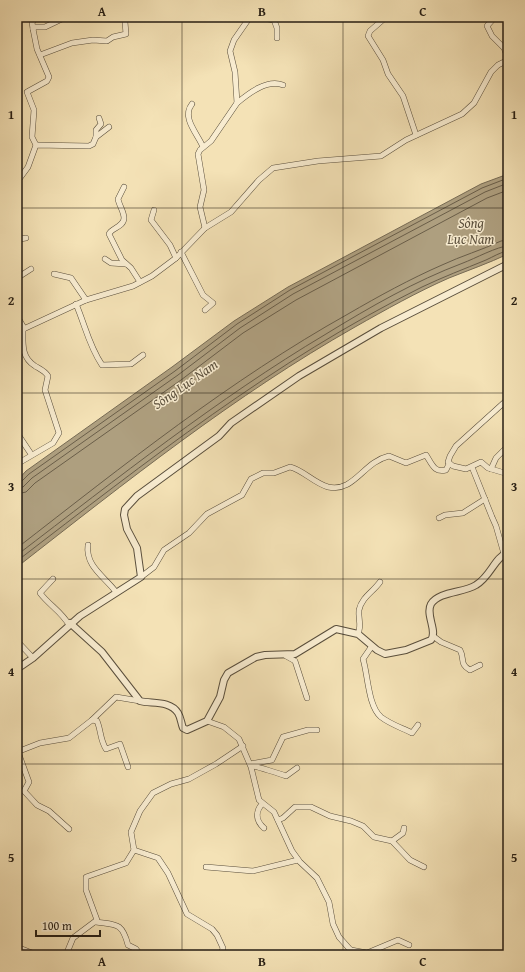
<svg xmlns="http://www.w3.org/2000/svg" width="525" height="972" viewBox="0 0 525 972" font-family="'Gentium Book Plus',serif">
	<style>
		.water { fill: #ae9f7f; stroke: #776b54 }
		.lines { fill: none; stroke-linecap: round; stroke-linejoin: round }
		.shore { stroke: #6a5e49; stroke-width: 1 }
		.minor-casing { stroke: #594e3c; stroke-width: 6 }
		.tertiary-casing { stroke: #594e3c; stroke-width: 8 }
		.minor { stroke: #f8ecd0; stroke-width: 5 }
		.tertiary { stroke: #f8ecd0; stroke-width: 6 }
		.grid { fill: none; stroke: #251d13; stroke-width: 1; stroke-opacity: 0.55 }
		.labels { text-anchor: middle; stroke-width: 3; stroke-linejoin: round; paint-order: stroke }
		.water-label { font-size: 14px; font-style: italic; fill: #5c513e; stroke: #f8ecd0 }
		.neatline { fill: none; stroke: #251d13; stroke-width: 1.5 }
		.grid-label { font-size: 13px; text-anchor: middle; font-weight: bold; fill: #251d13 }
	</style>
	<rect width="100%" height="100%" fill="#f4e2b6"/>
	<filter id="stains"><feTurbulence type="fractalNoise" baseFrequency=".005" numOctaves="4"/><feColorMatrix values="0 0 0 0 .2 0 0 0 0 .09 0 0 0 0 .02 0 0 0 .5 -.17"/></filter>
	<radialGradient id="worn" r=".72"><stop offset=".6" stop-color="#630" stop-opacity="0"/><stop offset="1" stop-color="#630" stop-opacity=".3"/></radialGradient>
	<!-- water -->
	<path class="water" d="M508 174V254C489 263 469 270 449 278 417 292 385 310 355 327 235 395 126 482 17 567V481L26 471 172 367 234 321 288 287 481 184Z"/>
	<g class="lines">
		<!-- shore -->
		<g class="shore">
			<path d="M17 483 21 482 29 474 175 371 237 324 290 290 482 188 508 178"/>
			<path d="M17 488 23 487 32 478 178 375 240 328 293 294 485 192 508 183"/>
			<path d="M17 494 26 492 35 483 181 380 243 333 296 300 487 198 508 190"/>
			<path d="M17 548C124 465 230 380 348 314 379 296 410 279 442 265 461 256 482 250 501 241L508 240"/>
			<path d="M17 555C118 478 217 399 326 334 370 307 415 281 463 263 474 259 498 246 508 246"/>
			<path d="M17 561C146 462 275 360 422 287 443 277 464 269 486 260 493 257 500 252 508 251"/>
		</g>
		<!-- minor casing -->
		<g class="minor-casing">
			<g id="minor">
				<path d="M256 17 274 20 277 28V38"/>
				<path d="M386 17 370 31 368 36 383 60 388 74 403 96 416 135"/>
				<path d="M495 17 487 26 492 36 504 48 508 58"/>
				<path d="M33 29 32 22 37 17"/>
				<path d="M40 55 72 43 93 40 107 41 113 37 126 34 125 22"/>
				<path d="M237 103C249 93 267 79 283 85"/>
				<path d="M192 104C181 118 198 134 203 147"/>
				<path d="M96 137V130L101 124 99 118"/>
				<path d="M36 145 32 137 34 110 27 92 47 81 49 77 37 49 33 29 35 27H45L66 17"/>
				<path d="M17 182 28 167 36 145 89 146 93 144 96 137 109 127"/>
				<path d="M124 187 118 199C119 205 124 212 124 218 124 227 111 228 109 234L122 260 131 268 140 282"/>
				<path d="M154 210 151 220 170 245 176 258"/>
				<path d="M205 228 200 207 204 190 198 154 200 150 211 141 237 103 235 72 230 51 234 40 250 17"/>
				<path d="M17 237 20 239 26 238"/>
				<path d="M181 252 203 295 213 303 205 310"/>
				<path d="M105 259 111 263 126 264"/>
				<path d="M54 274 71 278 86 300"/>
				<path d="M17 278 31 269"/>
				<path d="M76 304C85 325 89 346 102 365L131 364 143 355"/>
				<path d="M17 316 24 328"/>
				<path d="M17 332 86 300 133 286 152 276 176 258 205 228 231 212 259 180 273 168 318 161 381 156 406 140 462 114 474 103 491 72 498 65 508 60"/>
				<path d="M508 399 456 446 450 456 448 462 453 466 466 469 481 462 488 468 508 474"/>
				<path d="M17 433 31 454"/>
				<path d="M17 464 53 443 59 433 45 390 48 376C45 371 40 369 35 366 21 357 23 344 23 329"/>
				<path d="M472 467 492 517 496 526 504 554"/>
				<path d="M491 469 496 458 508 446"/>
				<path d="M439 518 445 515 463 513 485 499"/>
				<path d="M88 545C85 566 105 577 116 592"/>
				<path d="M141 577 154 567 164 550 189 533 207 514 242 495 251 479 263 473H274L290 467C303 470 314 483 328 487 354 493 363 462 389 456L406 463 426 455C432 464 434 473 446 470L449 464"/>
				<path d="M53 579 40 593C49 605 62 612 69 625"/>
				<path d="M358 634C362 625 358 619 359 610 362 597 373 592 380 582"/>
				<path d="M433 636 441 642 460 650C465 659 459 664 470 670L480 665"/>
				<path d="M17 641 33 658"/>
				<path d="M372 646 363 659C368 675 368 706 381 717 390 724 402 728 412 733L418 725"/>
				<path d="M286 656 295 661 307 698"/>
				<path d="M92 720 97 721C101 730 100 740 106 749L120 744 128 767"/>
				<path d="M207 721 224 727 239 739 251 767 259 800 274 812 292 851 300 862 317 878 329 902 333 924 339 937 355 955"/>
				<path d="M17 752 40 743 69 738 92 720 116 697 140 701"/>
				<path d="M18 752 29 782 24 791 37 805 49 811 69 829"/>
				<path d="M250 764 272 760 283 737 308 730H317"/>
				<path d="M252 766C255 766 281 774 286 776L297 768"/>
				<path d="M262 804C255 812 256 821 264 828"/>
				<path d="M278 820 283 818 295 807H311L330 816 351 821 363 826 374 837 392 841 410 860 424 867"/>
				<path d="M392 841 403 833 404 828"/>
				<path d="M206 867 253 871 298 860"/>
				<path d="M96 922C116 925 122 922 128 945L136 949 139 953"/>
				<path d="M17 947 37 955"/>
				<path d="M351 950 367 953 398 940 409 945"/>
				<path d="M66 955 73 938 97 920 86 890V877L126 863 134 850"/>
				<path d="M221 955 223 948 217 935 212 929 187 914 168 873 158 858 134 850 131 832 140 811 153 793 171 784 189 779 216 764 243 746"/>
			</g>
		</g>
		<!-- tertiary casing -->
		<g class="tertiary-casing">
			<g id="tertiary">
				<path d="M70 623 102 652 140 701C151 704 170 700 178 713 181 718 181 723 183 728L187 730 207 721 220 697 224 680 228 673 256 657 265 655 295 654 336 629 358 634 377 650 385 654 406 650 431 640C438 631 425 615 431 604 439 591 464 593 476 585 491 576 494 558 508 552"/>
				<path d="M17 669 33 658 80 616 141 577 137 548 127 529 124 515 125 509 137 496 219 436 231 423 299 376 381 328 508 264"/>
			</g>
		</g>
		<!-- minor -->
		<use href="#minor" class="minor"/>
		<!-- tertiary -->
		<use href="#tertiary" class="tertiary"/>
	</g>
	<!-- grid -->
	<path class="grid" d="M182 17V955M343 17V955M17 208H508M17 393H508M17 579H508M17 764H508"/>
	<g class="labels">
		<!-- water labels -->
		<g class="water-label">
			<text x="471" y="228">Sông<tspan x="471" dy="16">Lục Nam</tspan></text>
			<text transform="translate(185 384) rotate(-35)" y="5">Sông Lục Nam</text>
		</g>
	</g>
	<!-- margin -->
	<rect width="525" height="972" fill="none" stroke="#f4e2b6" stroke-width="44"/>
	<!-- scale -->
	<path d="M36 930v6h64v-6" fill="none" stroke="#251d13" stroke-width="2"/>
	<text x="42" y="930" font-size="12" fill="#251d13" stroke="#f8ecd0" stroke-width="3" paint-order="stroke">100 m</text>
	<rect x="22" y="22" width="481" height="928" class="neatline"/>
	<g class="grid-label">
		<text x="102" y="16">A</text>
		<text x="262" y="16">B</text>
		<text x="423" y="16">C</text>
		<text x="11" y="119">1</text>
		<text x="514" y="119">1</text>
		<text x="11" y="305">2</text>
		<text x="514" y="305">2</text>
		<text x="11" y="491">3</text>
		<text x="514" y="491">3</text>
		<text x="11" y="676">4</text>
		<text x="514" y="676">4</text>
		<text x="11" y="862">5</text>
		<text x="514" y="862">5</text>
		<text x="102" y="966">A</text>
		<text x="262" y="966">B</text>
		<text x="423" y="966">C</text>
	</g>
	<rect width="100%" height="100%" filter="url(#stains)"/>
	<rect width="100%" height="100%" fill="url(#worn)"/>
</svg>
